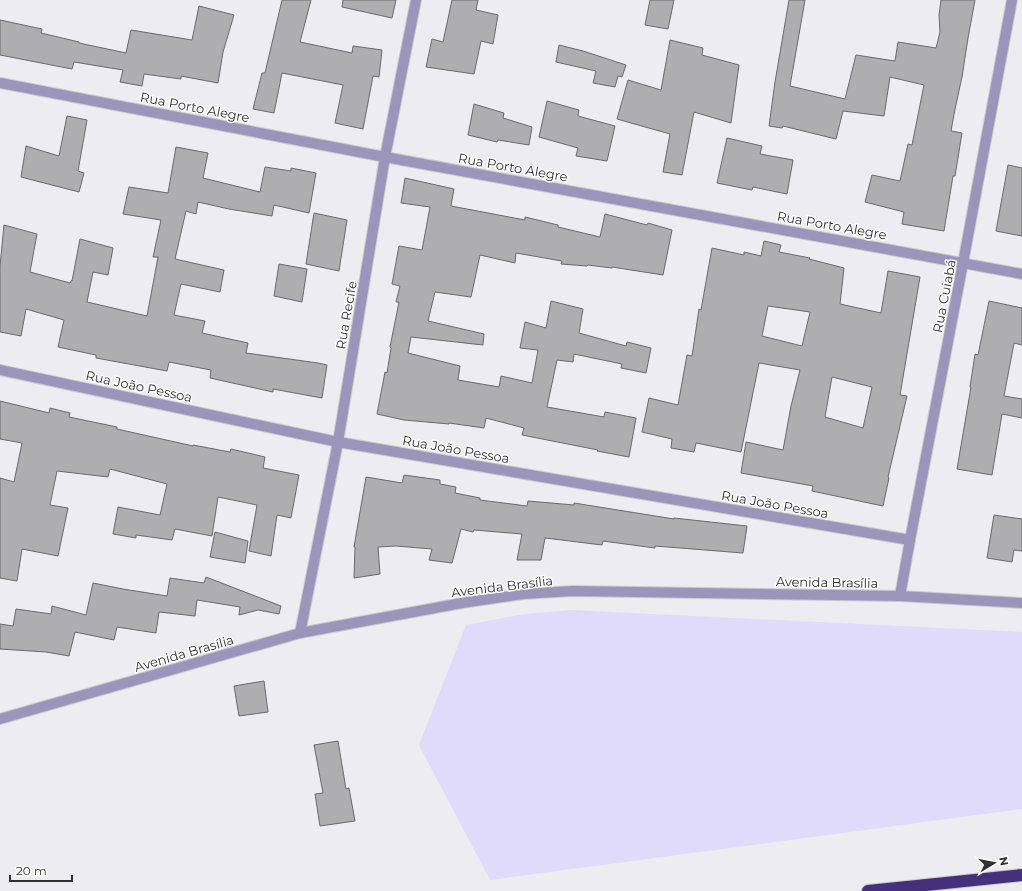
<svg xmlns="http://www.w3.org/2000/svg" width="1022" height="891" viewBox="0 0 1022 891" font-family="Montserrat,sans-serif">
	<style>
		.green { fill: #e0dafb }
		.building { fill: #aeaeb1; stroke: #6a696d; fill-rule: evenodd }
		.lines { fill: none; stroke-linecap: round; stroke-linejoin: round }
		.minor-casing { stroke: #cbcace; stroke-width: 12 }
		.tertiary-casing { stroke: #cbcace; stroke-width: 12 }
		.motorway-casing { stroke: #cbcace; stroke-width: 14 }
		.minor { stroke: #9c95bb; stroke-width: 10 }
		.tertiary { stroke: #9c95bb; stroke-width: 10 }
		.motorway { stroke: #47307b; stroke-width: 12 }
		.labels { text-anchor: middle; stroke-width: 3; stroke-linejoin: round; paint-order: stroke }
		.street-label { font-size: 13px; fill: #303031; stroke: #fff }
	</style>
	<rect width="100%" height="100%" fill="#edecf0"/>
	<!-- green -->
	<path class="green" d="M571 610 1022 632V809L490 880 419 745 466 625 525 614Z"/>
	<!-- building -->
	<g class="building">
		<path d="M282 0H311L300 42 352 53 353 46 382 50 379 77 373 76 363 129 335 123 343 85 282 73 274 113 253 109 262 73H265Z"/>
		<path d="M343 0H396L392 18 342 7Z"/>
		<path d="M452 0H478L476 10 498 15 493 44 481 41 474 74 426 67 432 39 443 42Z"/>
		<path d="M650 0H674L668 29 645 25Z"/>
		<path d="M789 0H805L790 86 845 99 856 55 895 61 898 42 936 48 940 32 939 15 941 0H975L968 38 962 77 955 109 951 131 962 133 955 176H953L944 231 902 224 904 212 865 202 872 175 900 181 908 144 912 145 924 85 890 77 884 116 843 111 836 139 783 126 782 128 769 126 775 82Z"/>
		<path d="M199 6 234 15 223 52 218 83 181 76V79L144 74 142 86 120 82 123 70 74 62 72 69 0 55V20L42 29 41 33 79 42V43L126 53 131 30 192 40Z"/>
		<path d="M670 40 703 48 702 55 739 65 731 123 694 112 682 175 663 172 670 134 617 119 628 80 661 90Z"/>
		<path d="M559 45 583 51 626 65 622 77 618 76 615 87 593 83 596 71 556 62Z"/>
		<path d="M547 101 579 110 578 116 615 126 607 161 576 156 578 148 539 137Z"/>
		<path d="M474 104 504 113 503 118 532 127 529 145 498 140 497 142 468 135Z"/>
		<path d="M67 116 87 120 78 171 84 173 79 192 21 177 26 146 59 156Z"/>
		<path d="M727 138 762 146 760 154 793 160 787 194 753 187 752 190 717 183Z"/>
		<path d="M176 147 208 153 203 178 260 192 265 167 291 171V168L316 173 309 213 274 205 272 216 229 209 198 202 196 214 186 211 175 259 224 270 220 292 181 284 174 315 205 321 202 333 248 343 246 353 318 363 327 365 322 398 273 389V392L210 378 211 370 169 362 167 371 96 358V355L58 347 64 320 26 309 21 336 0 332V266L4 225 37 234 30 272 70 283 71 281H72L80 239 113 248 108 275 93 272 87 302 147 316 158 257H153L161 220 123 214 129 187 168 193Z"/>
		<path d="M1008 165 1022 168V236L996 231Z"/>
		<path d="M405 178 454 189 451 206 525 220V217L558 225V227L600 237 605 214 647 225 648 223 672 230 663 275 612 267V268L588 265 587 266 561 264 562 261 516 253 515 263 480 255 471 297 435 292 428 321 484 334 483 345 411 337 408 353 460 366 458 380 499 387 501 376 532 383 538 350 520 348 525 322 546 328 551 301 583 309 579 333 626 346 627 342 651 348 646 373 621 368 622 364 574 354 573 362 557 360 547 407 604 417 605 412 636 418 629 457 597 451 598 450 522 435 524 428 486 418 484 428 449 423V424L404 420 377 414 385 372 387 373 391 348 390 347 399 302H396L400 286 392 284 399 246 422 250 430 207 401 203Z"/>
		<path d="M314 213 347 220 339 271 306 264Z"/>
		<path d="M764 241 781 245 779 252 810 258 809 259 844 268 840 304 881 313 888 271 920 277 900 395 907 396 888 477 889 478 883 506 812 491 813 486 741 473 746 442 783 450 791 406 800 370 759 363 741 452 696 443 694 452 671 448 672 439 642 432 649 398 678 405 687 355 692 356 699 309 701 310 712 248 744 255V252L761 256ZM768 306 810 312 802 346 762 336ZM832 377 872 387 863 428 825 417Z"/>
		<path d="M279 264 307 269 302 302 274 296Z"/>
		<path d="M989 301 1022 308V345L1014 343 1004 396 1022 399V418L1002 414 992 475 957 469 971 387H970L975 354 978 355Z"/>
		<path d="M0 401 49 413 50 408 70 413 69 417 117 427V429L193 446V445L230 452 231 449 265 457 263 468 299 475 291 518 277 515 271 556 249 551 257 505 218 497 212 536 175 529 172 540 136 535V538L113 534 118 507 160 515 167 484 110 469 108 477 57 471 50 505 68 508 58 556 22 549 17 581 0 578V478L14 482 22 443 0 439Z"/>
		<path d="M404 475 440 480V484L456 487 455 493 480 498V500L527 506 528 501 574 505V503L674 519V518L747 526 743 553 655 546V548L603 541 602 545 545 538 541 560H517L522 534 474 530 473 532 461 529 452 563 429 560 432 549 396 546 378 547 380 574 354 578 355 547H354L366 477 402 483Z"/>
		<path d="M994 515 1022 519V551L1014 550 1012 562 987 558Z"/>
		<path d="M215 532 248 541 245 563 210 557Z"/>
		<path d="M206 577 281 606 279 614 258 610 239 615 240 607 197 600 195 616 159 612 156 633 117 627 114 640 75 632 69 656 46 652 0 649V624L13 626 16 609 51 614 52 606 86 615 93 583 123 589 167 596 170 578 204 583Z"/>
		<path d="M264 681 268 712 239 716 234 686Z"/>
		<path d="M338 741 346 789 349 788 355 821 320 826 315 794 323 793 314 745Z"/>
	</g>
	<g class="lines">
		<!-- minor casing -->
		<g class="minor-casing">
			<g id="minor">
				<path d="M0 83 385 157 1022 274"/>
				<path d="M0 370 338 442 910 540"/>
				<path d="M300 633 338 442 385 157 416 0"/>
			</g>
		</g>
		<!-- tertiary casing -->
		<g class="tertiary-casing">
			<g id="tertiary">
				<path d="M900 596 910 540 963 263 1012 0"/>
				<path d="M0 719 300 633 462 603 524 594 572 591 900 596 1022 603"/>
			</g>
		</g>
		<!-- motorway casing -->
		<g class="motorway-casing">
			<path id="motorway" d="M868 891 1022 875"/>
		</g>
		<!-- minor -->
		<use href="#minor" class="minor"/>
		<!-- tertiary -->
		<use href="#tertiary" class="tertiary"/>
		<!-- motorway -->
		<use href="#motorway" class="motorway"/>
	</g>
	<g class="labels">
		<!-- street labels -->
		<g class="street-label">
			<text transform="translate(195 107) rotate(11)" y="5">Rua Porto Alegre</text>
			<text transform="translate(513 167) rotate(10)" y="5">Rua Porto Alegre</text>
			<text transform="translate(832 225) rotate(10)" y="5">Rua Porto Alegre</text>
			<text transform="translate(944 296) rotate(-79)" y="5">Rua Cuiabá</text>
			<text transform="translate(346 315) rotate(-80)" y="5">Rua Recife</text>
			<text transform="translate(139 386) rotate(12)" y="5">Rua João Pessoa</text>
			<text transform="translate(456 449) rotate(10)" y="5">Rua João Pessoa</text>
			<text transform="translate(775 504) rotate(10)" y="5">Rua João Pessoa</text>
			<text transform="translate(827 582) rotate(1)" y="5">Avenida Brasília</text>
			<text transform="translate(502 586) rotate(-7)" y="5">Avenida Brasília</text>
			<text transform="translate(184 653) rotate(-16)" y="5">Avenida Brasília</text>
		</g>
	</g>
	<!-- north arrow -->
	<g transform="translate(994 863) rotate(80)" stroke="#ffffff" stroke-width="3" paint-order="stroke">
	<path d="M0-3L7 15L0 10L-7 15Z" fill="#303031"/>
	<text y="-6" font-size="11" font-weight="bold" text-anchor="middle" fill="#303031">N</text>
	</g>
	<!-- scale -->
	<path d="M10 875v6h62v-6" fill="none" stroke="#303031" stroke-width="2"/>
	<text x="16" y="875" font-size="12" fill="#303031" stroke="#ffffff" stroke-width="3" paint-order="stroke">20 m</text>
</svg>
